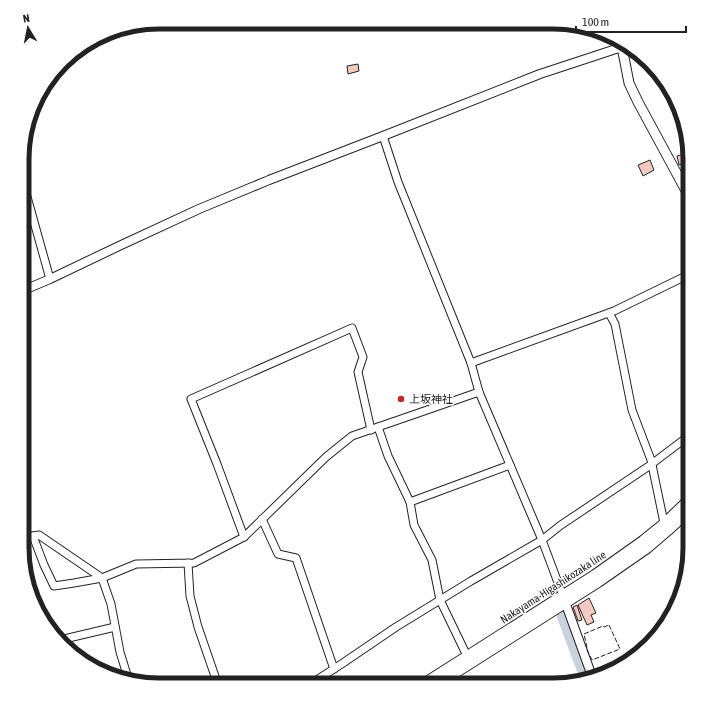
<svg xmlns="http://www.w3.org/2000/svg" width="712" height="707" viewBox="0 0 712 707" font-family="'Asap Condensed','Noto Sans JP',sans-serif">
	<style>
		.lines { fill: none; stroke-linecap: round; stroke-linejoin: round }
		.river { stroke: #c7d3dd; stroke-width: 13 }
		.building { fill: #f3c9c0; stroke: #222 }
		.minor-casing { stroke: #222; stroke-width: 9 }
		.tertiary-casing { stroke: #222; stroke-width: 10 }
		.secondary-casing { stroke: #222; stroke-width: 11 }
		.primary-casing { stroke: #222; stroke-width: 12 }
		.minor { stroke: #fff; stroke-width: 7 }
		.tertiary { stroke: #fff; stroke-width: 8 }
		.secondary { stroke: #fff; stroke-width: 9 }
		.primary { stroke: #fff; stroke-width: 10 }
		.fence { stroke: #222; stroke-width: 1; stroke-dasharray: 5 2; stroke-linecap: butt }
		.poi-dot { fill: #c62828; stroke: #fff; stroke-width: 1.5 }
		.labels { text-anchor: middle; stroke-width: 3; stroke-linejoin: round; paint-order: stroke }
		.poi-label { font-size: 11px; fill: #222; stroke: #fff; text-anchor: start }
		.street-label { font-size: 11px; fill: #222; stroke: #fff }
		.rim { fill: none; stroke: #222; stroke-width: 5 }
	</style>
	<rect width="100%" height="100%" fill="#fff"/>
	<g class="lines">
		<!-- river -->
		<path class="river" d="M563 615 587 680"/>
	</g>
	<!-- building -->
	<g class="building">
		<path d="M358 64 359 71 348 74 347 66Z"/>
		<path d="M690 152V162L679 165 677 156Z"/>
		<path d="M650 160 654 170 643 176 638 165Z"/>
		<path d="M589 598 596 613 591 615 594 622 587 625 578 605Z"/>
		<path d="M577 605 582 620 578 621 573 607Z"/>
	</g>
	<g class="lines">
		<!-- minor casing -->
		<g class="minor-casing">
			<g id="minor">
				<path d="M383 136 398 182 471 363 479 392 542 540 563 596"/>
				<path d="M24 186 50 279"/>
				<path d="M609 313 615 324 632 410 651 460 663 518 665 526"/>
				<path d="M471 363 614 311 690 274"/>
				<path d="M378 427 388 456 410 502 510 465"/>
				<path d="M410 502 414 525 432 560 440 600 469 660"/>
				<path d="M262 519 278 554 296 558 334 669"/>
				<path d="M33 536 44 565 54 586 74 583 102 578 111 604 120 652 128 678"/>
				<path d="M244 537 217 464 191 399 352 328 363 357 358 372 371 430"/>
				<path d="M22 538 39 535 102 578 136 564 194 563 244 537 326 457 352 436 479 392"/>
				<path d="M188 563 190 596 198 627 218 685"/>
				<path d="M60 640 115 627"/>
				<path d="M309 685 343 663 396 627 471 581 542 540 561 525 649 466 690 435"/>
			</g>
		</g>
		<!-- tertiary casing -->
		<g class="tertiary-casing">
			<g id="tertiary">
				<path d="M24 290 50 279 119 246 199 209 269 180 383 136 540 74 622 47"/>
				<path d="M564 599 593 679"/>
			</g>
		</g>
		<!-- secondary casing -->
		<g class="secondary-casing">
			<path id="secondary" d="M621 40 622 47 629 83 638 102 690 198"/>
		</g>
		<!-- primary casing -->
		<g class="primary-casing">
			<g id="primary">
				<path d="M422 685 595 575 643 541 664 524 690 499"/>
				<path d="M436 685 598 582 647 548 668 530 690 510"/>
			</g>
		</g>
		<!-- minor -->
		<use href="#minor" class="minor"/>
		<!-- tertiary -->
		<use href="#tertiary" class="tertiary"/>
		<!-- secondary -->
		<use href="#secondary" class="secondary"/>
		<!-- primary -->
		<use href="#primary" class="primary"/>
		<!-- fence -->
		<path class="fence" d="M609 625 620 649 592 660 588 652 584 634 603 626 604 627Z"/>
	</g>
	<!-- markers -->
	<circle class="poi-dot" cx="401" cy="399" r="4"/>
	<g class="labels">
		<!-- poi labels -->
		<g class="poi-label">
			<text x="409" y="403">上坂神社</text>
		</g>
		<!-- street labels -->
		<g class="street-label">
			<text transform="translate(553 587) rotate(-33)" y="4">Nakayama-Higashikozaka line</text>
		</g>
	</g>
	<!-- crop -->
	<path d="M0 0H712V707H0ZM159 29H553A130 130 0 0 1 683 159V548A130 130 0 0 1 553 678H159A130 130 0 0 1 29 548V159A130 130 0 0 1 159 29Z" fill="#fff" fill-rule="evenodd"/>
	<path class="rim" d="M159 29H553A130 130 0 0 1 683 159V548A130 130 0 0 1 553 678H159A130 130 0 0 1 29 548V159A130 130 0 0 1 159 29Z"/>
	<!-- north arrow -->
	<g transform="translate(28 28) rotate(350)" stroke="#ffffff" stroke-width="3" paint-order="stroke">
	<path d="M0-3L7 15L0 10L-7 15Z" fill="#222222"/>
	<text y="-6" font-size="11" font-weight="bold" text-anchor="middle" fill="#222222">N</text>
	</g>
	<!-- scale -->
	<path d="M576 26v6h110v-6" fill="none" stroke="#222222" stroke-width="2"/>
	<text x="582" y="26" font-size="12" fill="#222222" stroke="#ffffff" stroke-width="3" paint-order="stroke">100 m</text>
</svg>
